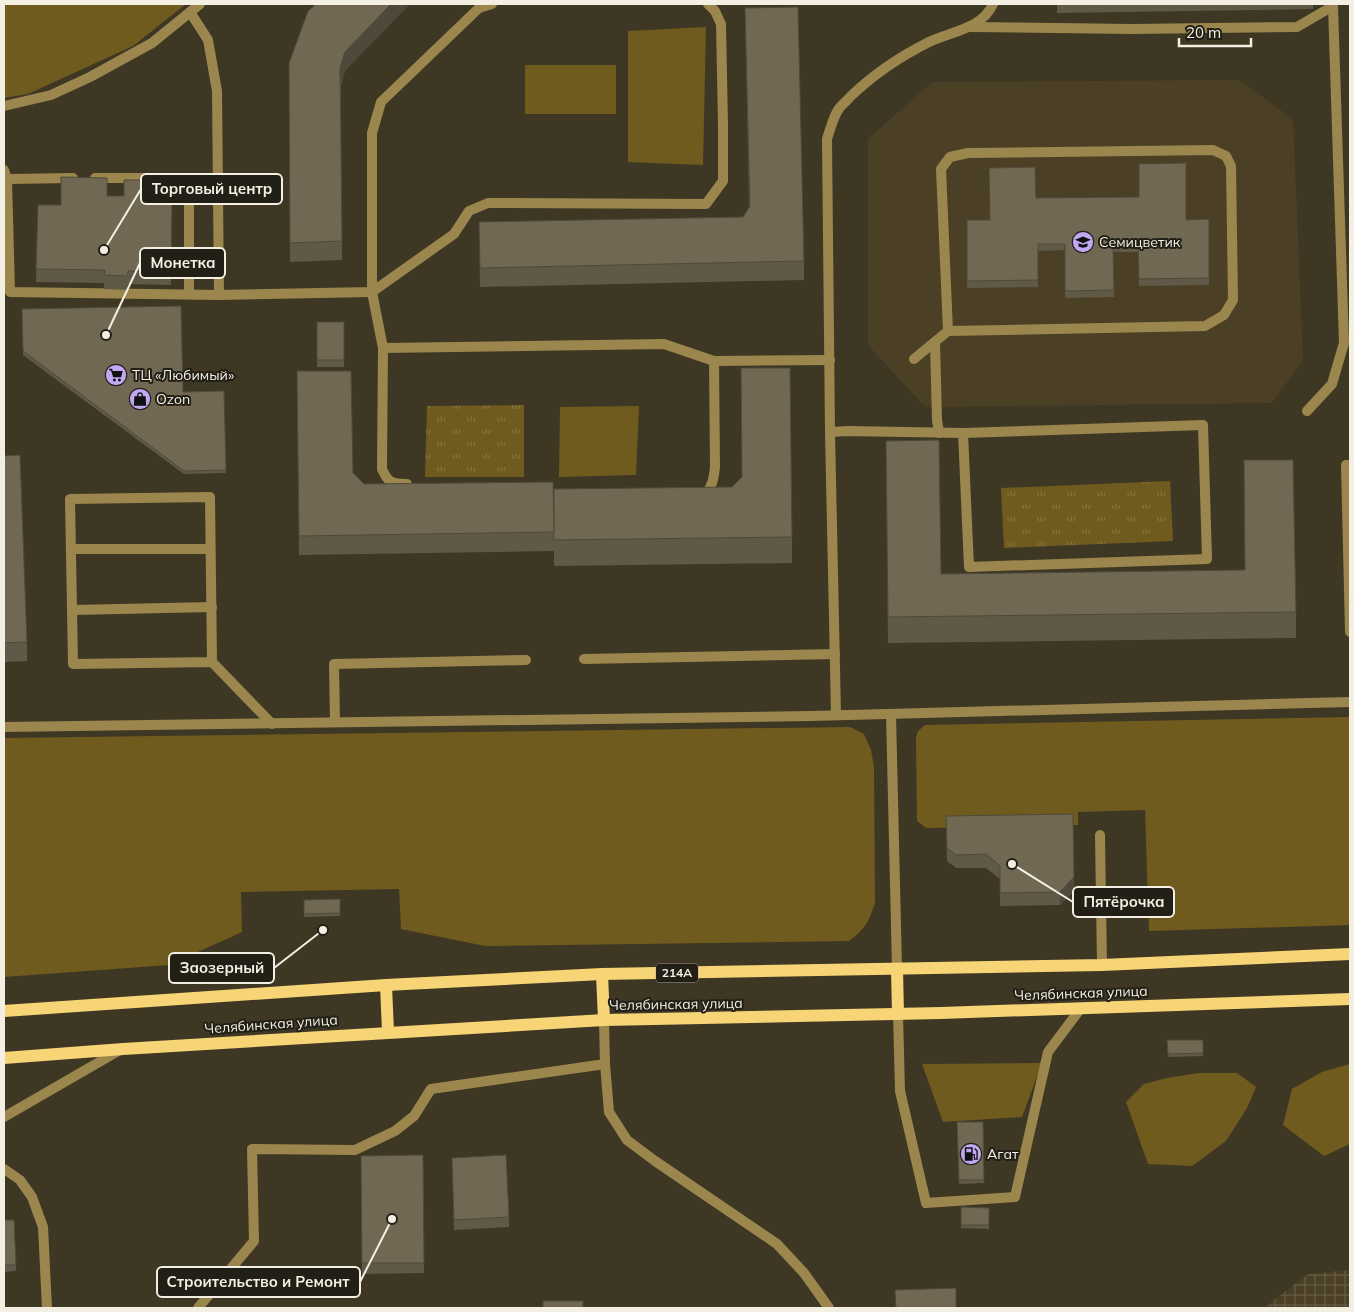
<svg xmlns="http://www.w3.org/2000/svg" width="1354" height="1312" viewBox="0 0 1354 1312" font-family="Mulish,sans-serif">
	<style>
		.built { fill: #4b4026 }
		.industrial { fill: url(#industrial-grid) }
		.grass { fill: #705b1f }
		.park { fill: url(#park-tufts) }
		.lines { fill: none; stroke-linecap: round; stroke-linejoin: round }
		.lane { stroke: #9b864d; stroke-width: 10 }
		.street { stroke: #9b864d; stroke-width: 10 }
		.primary { stroke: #f7d475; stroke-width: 12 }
		.wall { fill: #605947 }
		.shaded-wall { fill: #4e493a }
		.building { fill: #706853; stroke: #4e493a }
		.labels { text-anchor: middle; stroke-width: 4; stroke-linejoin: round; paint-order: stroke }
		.shield { fill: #221f16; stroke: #b4b1a6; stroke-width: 1 }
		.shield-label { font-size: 12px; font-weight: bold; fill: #f3efe3 }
		.poi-label { font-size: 14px; fill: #f3efe3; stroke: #221f16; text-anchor: start }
		.street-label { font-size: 14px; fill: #f3efe3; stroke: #221f16 }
		.leader { fill: none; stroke: #f3efe3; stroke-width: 2 }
		.callout-dot { fill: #f3efe3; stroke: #221f16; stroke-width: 2 }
		.callout { fill: #221f16; stroke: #f3efe3; stroke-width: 2 }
		.callout-label { font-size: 15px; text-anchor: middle; font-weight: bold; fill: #f3efe3 }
	</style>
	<defs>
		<pattern id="industrial-grid" width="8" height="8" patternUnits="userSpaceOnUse" patternTransform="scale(1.25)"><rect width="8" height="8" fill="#4b4026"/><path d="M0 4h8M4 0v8" fill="none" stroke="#655c45"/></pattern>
		<pattern id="park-tufts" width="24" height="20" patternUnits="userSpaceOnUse" patternTransform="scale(1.25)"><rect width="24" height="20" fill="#705b1f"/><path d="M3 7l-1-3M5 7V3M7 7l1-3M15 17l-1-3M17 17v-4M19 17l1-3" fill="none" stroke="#85733f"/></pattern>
	</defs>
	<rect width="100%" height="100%" fill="#3e3724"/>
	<!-- built -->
	<path class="built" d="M1239 80 1293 119 1303 360 1272 403 925 407 868 345V139L932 82Z"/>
	<!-- industrial -->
	<path class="industrial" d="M1350 1270V1308H1264L1308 1274Z"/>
	<!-- grass -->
	<g class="grass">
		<path d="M4 4H186L133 46 28 94 4 98Z"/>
		<path d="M706 27 703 165 628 162V31Z"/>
		<rect x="525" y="65" width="91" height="49"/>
		<path d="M639 406 636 475 559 477 560 407Z"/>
		<path d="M1350 717V925L1149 931 1145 810 1078 812V825L926 828 917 821 916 737 918 731 925 725Z"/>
		<path d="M850 727 864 734 871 750 874 767 875 903C868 923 866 928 849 941L485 946 401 929 399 889 241 892 242 932 169 965 4 977V738Z"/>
		<path d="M1042 1063 1022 1117 943 1122 922 1064Z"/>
		<path d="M1350 1064V1144L1324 1156 1283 1125 1292 1089 1322 1072Z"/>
		<path d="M1199 1073H1237L1256 1087 1247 1108 1226 1141 1192 1166 1148 1164 1126 1102 1144 1084 1167 1078Z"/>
	</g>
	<!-- park -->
	<g class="park">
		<path d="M524 405V477H425L427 406Z"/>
		<path d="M1170 481 1173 541 1004 548 1001 488Z"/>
	</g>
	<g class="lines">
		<!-- lane -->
		<g class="lane">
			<path d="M190 12 208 40 217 91 219 295 372 292 454 234 469 211 488 203 706 204 723 181V125L721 24 715 11 708 4"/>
			<path d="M969 27 1132 29 1297 27 1333 6V4"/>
			<path d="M4 170 7 179 10 292 219 295"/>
			<path d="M95 178H189V293"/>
			<path d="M7 179 73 178"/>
			<path d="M935 342 937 420 939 433"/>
			<path d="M383 348 664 344 714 361 830 360"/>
			<path d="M914 359 948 331 1205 326 1224 315 1233 300 1231 166 1226 156 1213 150 968 153 950 157 941 169 948 331"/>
			<path d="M1307 411 1332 384 1344 343 1333 6"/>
			<path d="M830 432 848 431 963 433 1203 425 1207 559 969 567 963 433"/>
			<path d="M1350 465H1346L1350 632"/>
			<path d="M407 484C392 484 388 483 382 469L383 348 372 292V133L381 102 479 8 492 4"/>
			<path d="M700 497C712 492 714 477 715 467L714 361"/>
			<path d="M71 549H210"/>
			<path d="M72 610 212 607"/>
			<path d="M584 659 835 654"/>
			<path d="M212 662 73 664 70 499 210 497 212 662 272 724"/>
			<path d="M836 715 830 432 827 139C830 130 833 118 838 110 841 105 847 101 851 96 874 74 901 56 929 42 952 31 982 29 993 4"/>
			<path d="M335 722 334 664 526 660"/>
			<path d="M1100 835 1102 965"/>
			<path d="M898 1014 900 1091 926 1203 1015 1197 1048 1052 1081 1008"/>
			<path d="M604 1020 605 1064 609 1112 627 1140 655 1161 777 1244 804 1273 829 1308"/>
			<path d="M4 1117 120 1050"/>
			<path d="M4 1169 20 1180 32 1197 43 1227 47 1308"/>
			<path d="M198 1308 254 1241 252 1149 355 1150 395 1131 414 1116 431 1089 605 1064"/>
		</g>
		<!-- street -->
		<g class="street">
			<path d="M4 106 51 95 90 77 152 43 200 4"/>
			<path d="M891 714 897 969"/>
			<path d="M4 727 811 716 1350 702"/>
		</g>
		<!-- primary -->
		<g class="primary">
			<path d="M897 969 898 1014"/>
			<path d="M602 974 604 1020"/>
			<path d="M386 985 388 1032"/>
			<path d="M4 1011 386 985 602 974 1102 965 1350 954"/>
			<path d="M4 1058 123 1049 604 1020 941 1013 1350 999"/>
		</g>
	</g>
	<!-- wall -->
	<g class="wall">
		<path d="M1057 4H1313V9L1057 13Z"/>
		<path d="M745 8 804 261V280L480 287 479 222 743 217 749 207Z"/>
		<path d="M289 63 345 71 341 85 342 260 290 262Z"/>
		<path d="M107 196 149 200H172L171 285 128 284 127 290 104 289V283L36 282 38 205H61Z"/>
		<path d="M1036 198 1186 220 1209 219V285L1139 286 1138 252H1113L1114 297 1065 298V250L1038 251V287L967 288V220H990Z"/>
		<path d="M22 309 183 392 224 391 226 473 184 474 23 355Z"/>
		<rect x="317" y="322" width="27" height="45"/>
		<path d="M297 391 353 473 364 484 554 511 792 537V563L554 566V537V551L299 555Z"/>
		<path d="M886 441 941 574 1245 570 1244 460 1296 612V638L888 643Z"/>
		<path d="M4 456 27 642V661L4 662Z"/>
		<path d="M946 816 1074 891 1060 905 1000 906V879L986 868H956L947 861Z"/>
		<path d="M340 899V916L304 917V900Z"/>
		<path d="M1167 1040H1203V1056L1168 1057Z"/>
		<path d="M957 1122H983L984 1183 959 1184Z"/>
		<path d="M423 1155 424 1273 362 1274 361 1156Z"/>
		<path d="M452 1158 509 1217V1227L454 1230Z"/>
		<path d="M961 1207 989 1208V1229L961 1228Z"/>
		<path d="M4 1220 16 1265V1271L4 1272Z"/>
	</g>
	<!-- shaded-wall -->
	<g class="shaded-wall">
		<path d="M391 4H410L345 71 340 86V67L345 52Z"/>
		<path d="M1074 877V891L1060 905V892Z"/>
	</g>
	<!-- building -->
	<g class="building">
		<path d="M316 4H391L345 52 340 67 342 241 290 243 289 63 308 11Z"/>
		<path d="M798 7 804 261 480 268 479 222 743 217 750 206 745 8Z"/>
		<path d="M1186 163V220L1209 219V278L1139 279 1138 245H1113L1114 290 1065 291V244H1038V280L967 281V220H990L989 168 1035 167 1036 198 1139 197V164Z"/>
		<path d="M61 177 107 178V196H124V180H149L148 200H172L171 272 128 271 127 276 104 275 105 270 36 269 38 205H61Z"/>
		<path d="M181 306 183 392 224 391 226 470 184 471 23 351 22 309Z"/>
		<rect x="317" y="322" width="27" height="38"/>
		<path d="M741 368H790L792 537 554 540V489L732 487 742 477Z"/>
		<path d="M297 371H351L353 473 364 484 553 482 554 532 299 536Z"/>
		<path d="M939 440 941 574 1245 570 1244 460H1293L1296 612 888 617 886 441Z"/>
		<path d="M20 455 27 642 4 643V456Z"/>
		<path d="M1073 814 1074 877 1060 892 1000 893V866L986 854 956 855 947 848 946 816Z"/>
		<path d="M340 899V913L304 914V900Z"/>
		<path d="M1167 1040H1203V1053L1168 1054Z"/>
		<path d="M957 1122H983L984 1180H959Z"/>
		<path d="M423 1155 424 1263H362L361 1156Z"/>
		<path d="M506 1155 509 1217 454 1220 452 1158Z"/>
		<path d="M961 1207 989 1208V1225H961Z"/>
		<path d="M4 1220H14L16 1265H4Z"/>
		<path d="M956 1288V1308H896L895 1290Z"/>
		<rect x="543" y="1301" width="40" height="7"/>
	</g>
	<!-- icons -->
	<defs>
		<g id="school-disc" transform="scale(1.125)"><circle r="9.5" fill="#c1a8f3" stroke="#221f16"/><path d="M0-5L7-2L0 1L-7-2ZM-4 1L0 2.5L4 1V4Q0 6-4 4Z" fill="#111"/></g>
		<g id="supermarket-disc" transform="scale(1.125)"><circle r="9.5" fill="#c1a8f3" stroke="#221f16"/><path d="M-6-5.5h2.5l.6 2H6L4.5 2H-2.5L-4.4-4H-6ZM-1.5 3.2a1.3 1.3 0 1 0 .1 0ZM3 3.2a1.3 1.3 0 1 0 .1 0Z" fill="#111"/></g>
		<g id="shop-disc" transform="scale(1.125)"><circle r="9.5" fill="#c1a8f3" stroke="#221f16"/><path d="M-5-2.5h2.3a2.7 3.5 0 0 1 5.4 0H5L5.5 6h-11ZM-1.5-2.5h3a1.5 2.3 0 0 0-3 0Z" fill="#111"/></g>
		<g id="fuel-disc" transform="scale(1.125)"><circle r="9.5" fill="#c1a8f3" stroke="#221f16"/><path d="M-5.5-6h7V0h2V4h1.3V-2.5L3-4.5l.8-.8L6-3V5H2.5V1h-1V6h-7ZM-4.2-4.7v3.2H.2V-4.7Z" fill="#111"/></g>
	</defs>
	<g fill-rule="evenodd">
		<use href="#school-disc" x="1083" y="242"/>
		<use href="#supermarket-disc" x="116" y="375"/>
		<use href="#shop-disc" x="140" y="399"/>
		<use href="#fuel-disc" x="971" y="1154"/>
	</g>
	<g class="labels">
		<!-- shield labels -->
		<rect class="shield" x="656" y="963.5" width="42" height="19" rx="4"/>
		<g class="shield-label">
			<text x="677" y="977">214А</text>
		</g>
		<!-- poi labels -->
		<g class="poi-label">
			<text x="1099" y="247">Семицветик</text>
			<text x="132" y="380">ТЦ «Любимый»</text>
			<text x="156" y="404">Ozon</text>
			<text x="987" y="1159">Агат</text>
		</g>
		<!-- street labels -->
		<g class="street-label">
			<text transform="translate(1081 993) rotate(-2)" y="5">Челябинская улица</text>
			<text transform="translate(676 1004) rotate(-1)" y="5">Челябинская улица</text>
			<text transform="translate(271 1024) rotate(-4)" y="5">Челябинская улица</text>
		</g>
	</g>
	<!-- callouts -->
	<path class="leader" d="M104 250L141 189M106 335L140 263M1012 864L1073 902M323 930L274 968M392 1219L360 1282"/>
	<g class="callout-dot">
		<circle cx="104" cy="250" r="5"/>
		<circle cx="106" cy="335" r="5"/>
		<circle cx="1012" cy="864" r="5"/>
		<circle cx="323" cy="930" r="5"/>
		<circle cx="392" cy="1219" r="5"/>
	</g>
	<g class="callout">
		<rect x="141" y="174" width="141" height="30" rx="5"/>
		<rect x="140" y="248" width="85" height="30" rx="5"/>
		<rect x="1073" y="887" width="101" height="30" rx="5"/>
		<rect x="169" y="953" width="105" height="30" rx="5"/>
		<rect x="157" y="1267" width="203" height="30" rx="5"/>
	</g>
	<g class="callout-label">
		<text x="212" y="194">Торговый центр</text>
		<text x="183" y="268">Монетка</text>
		<text x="1124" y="907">Пятёрочка</text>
		<text x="222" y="973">Заозерный</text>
		<text x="258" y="1287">Строительство и Ремонт</text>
	</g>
	<!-- border -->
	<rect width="1354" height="1312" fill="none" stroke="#f3efe3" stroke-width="10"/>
	<!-- scale -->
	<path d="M1179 38v8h72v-8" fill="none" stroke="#f3efe3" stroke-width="2.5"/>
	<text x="1186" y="38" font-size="15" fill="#f3efe3" stroke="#221f16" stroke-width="4" paint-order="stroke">20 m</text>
</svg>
